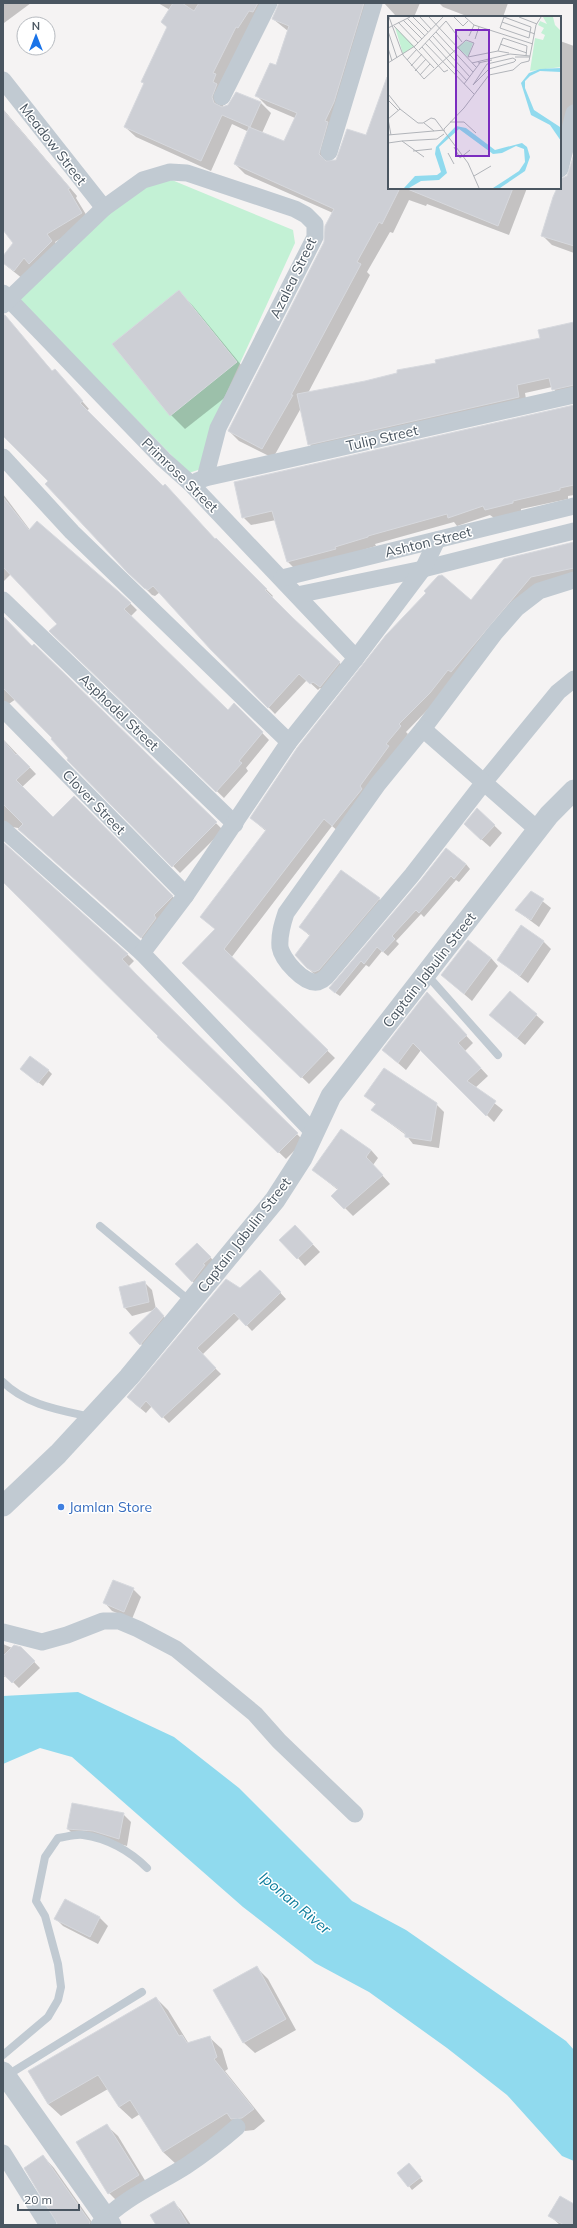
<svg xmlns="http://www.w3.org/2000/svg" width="577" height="2228" viewBox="0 0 577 2228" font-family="Mulish,sans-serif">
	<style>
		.green { fill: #c3f1d5 }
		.water { fill: #90daee }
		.shadow { fill: #0003; fill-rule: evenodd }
		.building { fill: #cdcfd5; stroke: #d7d9de }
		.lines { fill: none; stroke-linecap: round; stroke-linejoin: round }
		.service { stroke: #c1cad2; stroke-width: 8 }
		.minor { stroke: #c1cad2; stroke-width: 17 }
		.tertiary { stroke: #c1cad2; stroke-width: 21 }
		.shop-dot { fill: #3f7fe0; stroke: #fff; stroke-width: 1.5 }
		.labels { text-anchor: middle; stroke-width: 3; stroke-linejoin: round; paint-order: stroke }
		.street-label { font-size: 14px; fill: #4a5661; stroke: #fff }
		.shop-label { font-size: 14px; fill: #366cbe; stroke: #fff; text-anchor: start }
		.water-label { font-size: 15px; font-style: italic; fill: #0c7c9b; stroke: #fff }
		.inset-road { fill: none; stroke: #b1b4b9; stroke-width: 1 }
		.view { fill: #7b2cbf; fill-opacity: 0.15; stroke: #7b2cbf; stroke-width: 2 }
		.inset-edge { fill: none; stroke: #4a5661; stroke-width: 2 }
	</style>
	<rect width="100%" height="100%" fill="#f5f3f3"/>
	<!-- green -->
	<path class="green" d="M167 178 293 230 295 243 213 422 201 469 189 473 18 299 123 194Z"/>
	<!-- water -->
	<path class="water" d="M78 1692 174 1737 239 1788 352 1901 406 1930 566 2041 574 2050V2161L562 2156 507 2095 447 2048 369 1992 315 1963 243 1907 72 1757 40 1748 3 1764V1696Z"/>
	<!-- shadow -->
	<g class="shadow">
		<path d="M3 3H31L4 23Z"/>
		<path d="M158 3H420L414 17 395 15 384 3H382L337 133 330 161 337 160 366 137 389 102V188H527L509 235 427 204 426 206 409 200 393 233 390 232 367 272 370 275 308 393 366 382 541 339 574 323V395L561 398 552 387 525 393 527 405 317 452 309 444 301 408 273 458 239 441 229 431 325 242 333 213 245 174 235 164 249 132 232 124 211 171 136 137 125 127 144 84 142 82 168 28 162 22 170 10ZM274 4H279L273 19 288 31 276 67 257 96 267 106 295 118 284 143 262 133 271 113 261 103 236 93 228 106H223Z"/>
		<path d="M439 3H508L503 17H469L443 7Z"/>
		<path d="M560 41 574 46V124L572 130 560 126Z"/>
		<path d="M3 109 77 196 76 198 90 221 55 242 59 250 23 279 3 263V258L15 242 3 229Z"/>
		<path d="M574 158V253L552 245 542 235 557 188H560V179L568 177Z"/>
		<path d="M179 292 193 306 251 377 185 429 171 415Z"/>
		<path d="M11 324 53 372 61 377 89 409 86 411 273 596 271 598 346 669 327 693 320 688 318 690 307 680 275 714 212 649 160 592 155 596 152 595 128 571 50 481 3 435V331Z"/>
		<path d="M574 406V495L568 496V499L521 509V511L494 518 490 515 457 526 454 522 375 544 376 546 296 570 288 562 276 520 251 525 243 517Z"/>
		<path d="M3 494 30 530 130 603 137 610 131 616 228 711 234 704 269 740 246 768 248 771 224 798 51 631 59 624 11 574 3 582Z"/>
		<path d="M574 542V577L539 584 437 700 406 732 408 734 340 833 332 826 231 958 335 1058 309 1084 184 963 216 930 201 917 267 832 251 818 471 602 545 550Z"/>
		<path d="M3 617 32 648 34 645 223 830 180 873 68 760 70 759 54 738 16 699 3 708Z"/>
		<path d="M3 739 36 774 22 787 53 818 74 797 179 903 148 944 18 828 7 826 3 830Z"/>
		<path d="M477 809 502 833 490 847 473 832Z"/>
		<path d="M3 844 127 954 134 961 128 967 140 979 304 1141 286 1159 165 1044 159 1036 3 881Z"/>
		<path d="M466 864 470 869 459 882 456 880 424 917 421 914 396 941 399 944 388 956 382 951 369 967 366 965 340 996 334 992 420 882Z"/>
		<path d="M531 892 551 908 539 927 516 910Z"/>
		<path d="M379 899 386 906 326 977 315 975 307 967 310 936 300 927Z"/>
		<path d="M543 941 551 949 528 983 499 960Z"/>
		<path d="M491 958 498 966 472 1001 442 975Z"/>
		<path d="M510 992 544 1022 525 1045 490 1015Z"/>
		<path d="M434 1001 473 1043 465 1051 488 1076 475 1088 503 1110 494 1122 421 1050 406 1070 391 1057Z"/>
		<path d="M21 1069 48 1070 52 1074 43 1086Z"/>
		<path d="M366 1096 436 1104 444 1112 439 1148 413 1144 406 1135 372 1110 376 1105Z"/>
		<path d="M371 1150 378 1158 373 1165 390 1184 353 1216 333 1196 338 1190 313 1170Z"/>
		<path d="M303 1234 320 1252 305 1266 298 1258Z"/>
		<path d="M197 1244 218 1265 200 1289 176 1264Z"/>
		<path d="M266 1277 286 1299 252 1331 240 1318 202 1355 221 1374 169 1423 152 1406 146 1413 134 1403 240 1289Z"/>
		<path d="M144 1282 152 1290 156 1309 171 1324 148 1352 141 1344 154 1310 132 1316 125 1308 120 1288Z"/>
		<path d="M133 1589 141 1597 132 1619 112 1611 105 1603Z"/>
		<path d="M3 1644 12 1648H21L40 1668 19 1688 10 1679 3 1676Z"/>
		<path d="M123 1814 131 1822 127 1846 101 1839 76 1837 68 1829Z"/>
		<path d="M65 1901 100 1918 108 1926 98 1944 63 1926 56 1919Z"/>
		<path d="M257 1968 268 1979 296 2030 255 2053 243 2042Z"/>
		<path d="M156 1998 168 2010 189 2044 209 2037 222 2049 228 2069 225 2071 265 2121 254 2130 245 2131 239 2125 176 2164 163 2152 140 2114 132 2119 119 2107 108 2089 61 2116 48 2104Z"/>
		<path d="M106 2125 118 2136 149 2187 120 2204 109 2193Z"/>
		<path d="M43 2156 54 2168 94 2225H58Z"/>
		<path d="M413 2168 423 2181 412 2190 409 2186Z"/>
		<path d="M173 2202 181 2210 191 2225H158Z"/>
		<path d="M574 2205V2225H560L550 2216Z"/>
	</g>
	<!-- building -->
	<g class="building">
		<path d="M173 3H182L194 11 199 3H258L253 12 249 11 238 28 236 27 213 73 216 74 213 82 217 84 212 97 214 103 222 107 228 105 236 92 261 102 250 127 222 115 201 161 124 127 144 83 141 82 167 27 161 22Z"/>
		<path d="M279 3H364L334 102 325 121 328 122 319 154 326 161 336 160 347 129 366 135 387 77H389V188H400L382 224 379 222 357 262 361 264 291 395H293L262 449 228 431 324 242 325 226 334 209 234 164 249 127 284 141 297 113 255 96 270 63 276 65 289 26 272 19Z"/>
		<path d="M3 110 70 188 68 189 82 213 47 234 52 241 29 264 24 258 14 271 3 263V256L13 243 3 230Z"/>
		<path d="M574 154V246L541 236 553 197 557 188H560V179L567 176Z"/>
		<path d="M405 188H513L498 226Z"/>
		<path d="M179 290 237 362 170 416 112 344Z"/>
		<path d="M3 315H5L52 371 55 369 83 401 80 403 163 486 165 484 215 539 216 538 267 589 265 590 293 618 340 662 320 687 313 682 310 684 299 674 268 708 211 650 153 586 148 590 144 588 127 572 45 484 48 481 3 436Z"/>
		<path d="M574 322V385L552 390 549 378 517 385 519 397 308 445 297 394 365 381 397 373V370L436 363 435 360 540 338 538 330Z"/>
		<path d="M574 405V485L560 488V490L513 501V503L485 510 483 506 448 518 447 514 368 536V537L335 547 336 549 287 562 272 511 242 518 234 482Z"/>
		<path d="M3 497 29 530 37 521 119 592 131 603 124 609 192 675 228 710 234 703 263 732 239 761 242 763 216 792 49 631 57 624 3 567Z"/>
		<path d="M574 542V568L531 577 451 672 448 670 430 693 399 724 401 726 386 744 389 746 360 786 362 789 332 826 324 819 224 949 328 1050 301 1078 182 963 215 929 200 917 266 830 250 818 297 748 386 635 426 593 424 591 438 576 442 575 471 600 504 559Z"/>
		<path d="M3 616 32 646 34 644 217 822 172 867 67 760 68 758 51 739 52 738 3 688Z"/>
		<path d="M3 740 16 755 17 754 30 767 16 780 53 817 74 796 173 896 154 915 156 918 141 938 18 829 23 824 3 804Z"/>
		<path d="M477 808 495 825 481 840 464 824Z"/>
		<path d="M4 843 128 954 122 959 135 973 298 1133 278 1153 157 1037 158 1036 3 882Z"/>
		<path d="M446 848 466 864 454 879 451 876 419 913 416 910 392 936 395 939 383 952 377 947 364 964 361 961 335 993 329 988 420 881Z"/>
		<path d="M341 870 380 898 319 970 314 972 307 968 295 955 310 935 299 927Z"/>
		<path d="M531 891 544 899 531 920 515 910Z"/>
		<path d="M521 925 544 941 520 976 497 960Z"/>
		<path d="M468 940 491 958 464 994 441 975Z"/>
		<path d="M510 991 537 1014 517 1038 489 1015Z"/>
		<path d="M427 992 467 1035 458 1043 481 1068 467 1081 496 1101 486 1116 413 1043 398 1063 382 1050Z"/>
		<path d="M30 1056 49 1070 38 1083 20 1069Z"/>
		<path d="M384 1068 437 1103 431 1141 405 1137V1133L371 1110 376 1104 364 1096Z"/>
		<path d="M341 1129 371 1150 366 1157 383 1175 344 1209 331 1196 338 1189 312 1170Z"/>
		<path d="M295 1225 313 1244 297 1259 279 1240Z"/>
		<path d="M197 1243 211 1257 203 1264 205 1265 192 1282 175 1264Z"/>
		<path d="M260 1270 281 1292 246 1326 234 1313 197 1348 216 1368 199 1384 162 1418 146 1401 140 1408 127 1397 226 1279 240 1288Z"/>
		<path d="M145 1281 149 1302 124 1308 119 1287Z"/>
		<path d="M156 1307 164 1316 140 1345 129 1333Z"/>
		<path d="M113 1580 134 1588 124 1612 103 1603Z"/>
		<path d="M14 1645 21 1647 35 1661 12 1683 3 1674V1656Z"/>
		<path d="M72 1803 124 1813 119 1839 93 1831 67 1829Z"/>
		<path d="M65 1899 100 1917 90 1937 54 1919Z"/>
		<path d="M257 1966 286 2019 243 2043 213 1990Z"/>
		<path d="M156 1997 179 2036 182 2035 187 2043 210 2036 217 2057 214 2059 254 2109 242 2118 231 2119 227 2113 163 2152 130 2100 119 2107 98 2075 48 2104 28 2071Z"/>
		<path d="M107 2124 139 2175 108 2194 76 2142Z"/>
		<path d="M43 2155 90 2222 89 2225H58L24 2168Z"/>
		<path d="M409 2163 421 2177 408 2187 397 2173Z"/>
		<path d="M560 2196 574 2204V2225H564L548 2216Z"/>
		<path d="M174 2201 188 2225H156L150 2215Z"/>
	</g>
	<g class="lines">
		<!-- service -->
		<g class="service">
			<path d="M427 975 498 1055"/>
			<path d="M100 1226 191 1302"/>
			<path d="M3 1382C26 1405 60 1410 91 1417"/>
			<path d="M3 2055 48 2017 58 2000 61 1987 58 1964 45 1916 36 1901 45 1857 58 1838C66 1837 75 1834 83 1835 107 1838 130 1851 147 1868"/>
			<path d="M6 2076 142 1992"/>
		</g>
		<!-- minor -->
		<g class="minor">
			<path d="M3 80 104 208"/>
			<path d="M222 97 269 3"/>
			<path d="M329 152 374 3"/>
			<path d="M560 169 574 113"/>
			<path d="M3 293 163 459 191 484 356 658"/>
			<path d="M3 305 104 208 143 180 170 172 187 173 295 209 306 215 315 224V237L218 428 205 478"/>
			<path d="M3 457 72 532 289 742"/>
			<path d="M197 481 205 478 574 395"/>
			<path d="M282 578 574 506"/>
			<path d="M574 580 539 591 517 608 495 633 423 729 378 784 286 913C282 925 279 935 280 947 282 959 304 985 318 982 321 981 324 979 326 977L412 875 485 781 558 692 574 679"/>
			<path d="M297 595 423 569 574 531"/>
			<path d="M3 600 235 824"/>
			<path d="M3 709 186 895"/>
			<path d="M423 729 538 830"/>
			<path d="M3 829 142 953 313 1132"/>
			<path d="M142 953 186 895 289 742 356 658 423 569 437 540"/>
			<path d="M3 1632 42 1642 67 1635 103 1621H119L138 1629 176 1649 255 1714 279 1741 355 1814"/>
			<path d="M3 2153 48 2225"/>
			<path d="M99 2225C121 2199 158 2184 186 2166 204 2154 221 2141 237 2127"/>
		</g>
		<!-- tertiary -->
		<g class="tertiary">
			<path d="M3 1506 58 1454 129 1377 275 1200 302 1158 331 1096 549 815 574 790"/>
			<path d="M3 2072 111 2225"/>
		</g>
	</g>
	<!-- markers -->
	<circle class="shop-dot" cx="61" cy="1507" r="4"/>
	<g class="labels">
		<!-- street labels -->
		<g class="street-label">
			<text transform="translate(53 144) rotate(52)" y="5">Meadow Street</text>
			<text transform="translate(293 278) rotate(-64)" y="5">Azalea Street</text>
			<text transform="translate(382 438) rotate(-13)" y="5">Tulip Street</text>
			<text transform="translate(180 475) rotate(44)" y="5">Primrose Street</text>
			<text transform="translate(428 542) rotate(-14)" y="5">Ashton Street</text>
			<text transform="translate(119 712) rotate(44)" y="5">Asphodel Street</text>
			<text transform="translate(94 802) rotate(46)" y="5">Clover Street</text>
			<text transform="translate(429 970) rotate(-52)" y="5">Captain Jabulin Street</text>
			<text transform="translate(244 1235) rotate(-52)" y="5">Captain Jabulin Street</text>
		</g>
		<!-- shop labels -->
		<g class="shop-label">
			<text x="69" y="1512">Jamlan Store</text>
		</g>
		<!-- water labels -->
		<g class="water-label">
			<text transform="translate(295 1903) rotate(40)" y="5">Iponan River</text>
		</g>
	</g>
	<!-- overview -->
	<g transform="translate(388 16)">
		<rect width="173" height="173" fill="#f5f3f3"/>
		<path d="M155 1H165L167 9 173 15V51L142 55 147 22 155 24 157 19 153 17 156 12 150 9 152 5 159 8ZM7 11 26 30 15 38ZM78 25 85 27 80 41 69 31Z" fill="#c3f1d5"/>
		<path d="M173 52V56L152 55 142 60 137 65V72L146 94 172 111 173 129V125L162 109 143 99 133 67 141 57 152 53ZM68 110 78 112 107 134 134 127 139 131 142 141 137 155 112 172H105L131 155 137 146 136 133 128 130 114 137 105 138 71 113 51 131 59 157 51 164 33 165 21 172H16L27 160 49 159 53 156 47 138 48 131Z" fill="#90daee"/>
		<path class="inset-road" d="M1 1 15 39 36 63 78 24 86 27 80 41M25 1 40 16M32 1 43 13M41 1 89 52M66 1 75 10 80 5M77 1 86 9 145 28M116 1 143 11 141 22 112 12ZM131 1 149 8M19 2 37 20M15 4 34 23M10 6 30 27M114 6 147 18M6 10 46 52M0 12 22 1M0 15 9 42M48 16 85 56M45 20 82 61M81 20 86 9M41 23 79 65M87 23 91 11M37 27 86 78M112 28 139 37M34 31 56 56 60 54M0 32 4 45M31 34 58 5 74 26M110 35 115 22 139 30 138 40M80 41 110 35 121 37M127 41H142M125 42 128 44 126 46 101 53 85 69 99 48ZM19 44 29 33M0 47 27 30 55 1M84 47 122 38 142 40M90 47 104 44M23 50 34 38M27 55 38 43M32 59 42 48M76 68 92 47M0 78 12 93M0 84 10 94M0 103 12 93 30 107H35L43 102 47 103 80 147 91 172M0 103 3 119M62 106H76L88 117M36 107 46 115M56 113 76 92 101 59 125 54 133 47 141 45 148 9 153 1M0 119 57 114M14 125 49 123 56 118M0 127 14 125 36 141M66 131 72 142 82 134M25 135 44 133M60 137 66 148M86 160 103 150"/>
		<path class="view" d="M68 14H101V140H68Z"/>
		<rect width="173" height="173" class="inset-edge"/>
	</g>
	<!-- border -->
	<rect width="577" height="2228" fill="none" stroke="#4a5661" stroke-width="8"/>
	<!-- north arrow -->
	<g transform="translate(36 36)"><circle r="19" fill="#ffffff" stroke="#b7bbc0"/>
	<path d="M0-3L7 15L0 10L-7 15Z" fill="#1a73e8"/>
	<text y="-6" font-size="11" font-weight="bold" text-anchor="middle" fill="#4a5661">N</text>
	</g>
	<!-- scale -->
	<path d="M18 2204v6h61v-6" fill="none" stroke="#4a5661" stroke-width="2"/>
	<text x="24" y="2204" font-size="12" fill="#4a5661" stroke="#ffffff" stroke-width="3" paint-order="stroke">20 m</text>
</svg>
